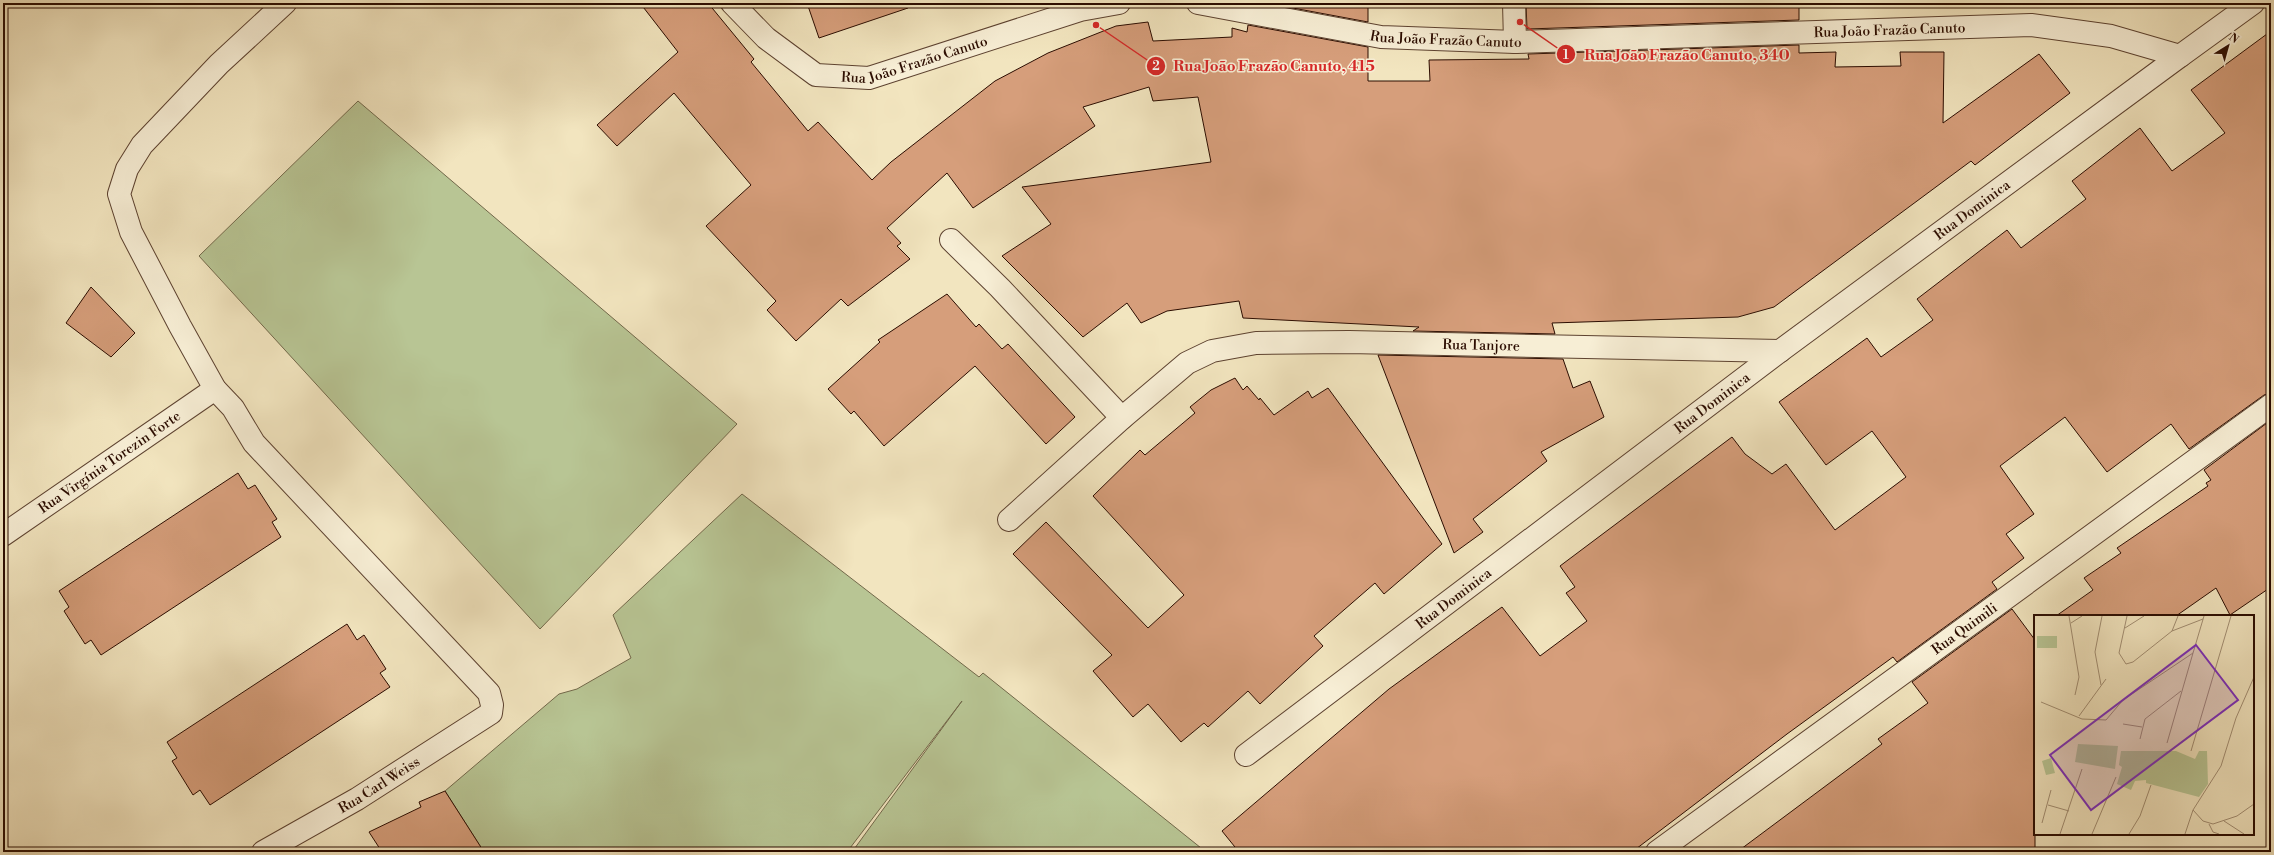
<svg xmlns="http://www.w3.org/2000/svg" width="2274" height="855" viewBox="0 0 2274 855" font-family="'Libre Bodoni',serif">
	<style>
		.green { fill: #b8c594; stroke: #72684a }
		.building { fill: #d69e7b; stroke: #2b0c00 }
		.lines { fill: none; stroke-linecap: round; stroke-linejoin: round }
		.minor-casing { stroke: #5d4230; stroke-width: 24 }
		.minor { stroke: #f7eed5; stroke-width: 22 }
		.labels { text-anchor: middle; stroke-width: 3; stroke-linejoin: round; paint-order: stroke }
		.street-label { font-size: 14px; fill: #2b0c00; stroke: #f7eed5 }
		.inset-road { fill: none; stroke: #a28e73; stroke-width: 1 }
		.view { fill: #7b2cbf; fill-opacity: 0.15; stroke: #7b2cbf; stroke-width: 2 }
		.inset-edge { fill: none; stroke: #2b0c00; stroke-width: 2 }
		.leader { fill: none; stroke: #d62828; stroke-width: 1.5 }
		.callout-dot { fill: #d62828; stroke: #f7eed5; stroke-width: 1.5 }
		.mark-label { font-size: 12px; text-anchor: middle; font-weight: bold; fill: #fff }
		.callout-label { font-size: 15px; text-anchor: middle; font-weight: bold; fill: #d62828; stroke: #f7eed5; stroke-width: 3; stroke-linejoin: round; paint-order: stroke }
	</style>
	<rect width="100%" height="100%" fill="#f2e5bf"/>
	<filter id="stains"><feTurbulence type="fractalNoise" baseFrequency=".005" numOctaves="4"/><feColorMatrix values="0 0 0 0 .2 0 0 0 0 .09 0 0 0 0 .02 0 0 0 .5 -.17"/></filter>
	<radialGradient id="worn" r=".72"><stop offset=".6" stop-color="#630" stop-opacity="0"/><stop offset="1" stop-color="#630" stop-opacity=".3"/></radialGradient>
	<!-- green -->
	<g class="green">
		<path d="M358 101 737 424 540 629 199 256Z"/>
		<path d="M742 494 979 677 983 673 1206 852H852L962 701 847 852H484L445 791 559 694 577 689 631 658 613 615Z"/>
	</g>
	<!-- building -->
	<g class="building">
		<path d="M640 3H708L754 59 751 62 808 131 818 122 872 180 891 162 995 81 1048 53 1116 26 1148 22 1153 41 1232 37V28L1247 32 1248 25 1368 47V81H1430L1429 60 1529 59 1528 54 1799 45V53L1836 52 1835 67 1901 66 1900 52H1944L1943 123 2039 54 2070 93 1975 165 1971 161 1774 307 1738 317 1552 323 1555 334 1413 331 1419 327 1243 318 1239 301 1167 311 1141 323 1127 303 1083 337 1002 256 1051 224 1022 187 1211 162 1198 97 1153 101 1149 87 1083 107 1095 126 973 208 947 173 887 228 901 243 897 246 910 259 848 306 841 299 796 341 767 310 776 301 706 226 751 185 674 93 617 146 597 125 678 52Z"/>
		<path d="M807 3H907L908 8 819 38Z"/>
		<path d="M1266 3H1368V22Z"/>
		<path d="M1526 3H1799V20L1527 29Z"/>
		<path d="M2271 31V393L2264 395 2189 449 2171 424 2107 472 2065 417 2000 466 2034 514 2006 534 2024 558 1992 582 1997 589 1897 662 1893 657 1787 734 1632 852H1239L1222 831 1389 689 1502 607 1540 656 1587 621 1566 593 1575 587 1560 566 1732 437 1745 454 1772 474 1786 464 1835 530 1882 495 1906 477 1872 431 1826 465 1779 402 1867 338 1881 357 1933 320 1917 299 2007 230 2021 248 2086 199 2072 181 2140 128 2172 171 2225 133 2191 90Z"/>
		<path d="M91 287 135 333 111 357 66 323Z"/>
		<path d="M947 294 976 327 979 324 1002 349 1008 344 1075 417 1046 444 975 366 884 446 854 411 851 414 828 389 880 342 878 340Z"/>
		<path d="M1378 355 1563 359 1573 388 1590 381 1604 417 1541 452 1547 461 1473 519 1483 532 1454 553Z"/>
		<path d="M1235 378 1243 390 1247 386 1259 400 1260 398 1274 415 1308 391 1312 398 1328 388 1442 544 1384 594 1375 583 1314 636 1323 646 1260 704 1248 691 1208 727 1204 723 1181 742 1148 704 1133 717 1093 671 1112 655 1013 554 1046 522 1148 628 1184 595 1093 496 1140 450 1145 455 1195 413 1190 407 1211 390Z"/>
		<path d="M2271 420V587L2230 615 2216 588 2176 616H2056L2093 590 2084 578 2121 553 2117 548 2208 486 2206 483 2211 480 2204 470Z"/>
		<path d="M238 473 248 489 255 485 277 519 272 522 281 537 101 655 91 640 85 644 64 611 69 607 59 591Z"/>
		<path d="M2012 609 2035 640V852H1737L1882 744 1878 739 1928 703 1912 682Z"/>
		<path d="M347 624 357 640 364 635 386 669 380 673 390 687 210 805 200 790 193 795 172 761 177 758 167 742Z"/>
		<path d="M445 791 484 852H382L369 832 421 807 419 802Z"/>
	</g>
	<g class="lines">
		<!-- minor casing -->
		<g class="minor-casing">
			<g id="minor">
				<path id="s1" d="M732 3 766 38 816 75 869 78 1080 10 1119 3"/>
				<path id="s2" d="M1198 3 1381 37 1515 42 2031 25 2111 36 2180 56 2253 3"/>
				<path d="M1514 3 1515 42"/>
				<path d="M951 240 1000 288 1122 418"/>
				<path id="s3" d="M1009 520 1122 418 1187 363 1212 351 1256 343 1349 342 1780 351"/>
				<path id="s4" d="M3 535 215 389"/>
				<path id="s5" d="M1246 755 1780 351 2180 56"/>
				<path id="s6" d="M263 852 357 799 491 713 492 705 489 693 254 443 233 408 215 389 180 326 131 232 119 194 127 169 142 145 219 64 285 3"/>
				<path id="s7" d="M1657 852 2271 405"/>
			</g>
		</g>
		<!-- minor -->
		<use href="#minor" class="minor"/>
	</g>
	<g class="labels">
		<!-- street labels -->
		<g class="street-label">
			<text dy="5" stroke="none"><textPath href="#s2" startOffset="695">Rua João Frazão Canuto</textPath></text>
			<text dy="5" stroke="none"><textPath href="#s2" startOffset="251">Rua João Frazão Canuto</textPath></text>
			<text dy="5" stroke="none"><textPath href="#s1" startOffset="212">Rua João Frazão Canuto</textPath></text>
			<text dy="5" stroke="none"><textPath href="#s5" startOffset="908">Rua Dominica</textPath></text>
			<text dy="5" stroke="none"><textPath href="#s3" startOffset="535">Rua Tanjore</textPath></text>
			<text dy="5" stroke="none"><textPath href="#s5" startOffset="584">Rua Dominica</textPath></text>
			<text dy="5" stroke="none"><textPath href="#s4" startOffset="129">Rua Virgínia Torezin Forte</textPath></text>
			<text dy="5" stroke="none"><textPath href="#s5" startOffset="260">Rua Dominica</textPath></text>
			<text dy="5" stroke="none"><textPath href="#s7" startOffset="380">Rua Quimili</textPath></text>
			<text dy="5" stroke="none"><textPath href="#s6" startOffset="134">Rua Carl Weiss</textPath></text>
		</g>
	</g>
	<!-- overview -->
	<g transform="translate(2034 615)">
		<rect width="220" height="220" fill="#f2e5bf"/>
		<path d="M3 21H23V33H3ZM44 129 84 131 81 154 41 147ZM87 136H142L161 144 165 136H173L174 169 165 182 112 168V165L101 166 97 175 83 169 88 152 85 150ZM17 143 21 158 12 160 8 146Z" fill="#b8c594"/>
		<path class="inset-road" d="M35 1 45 62 41 80M93 1 85 38 92 49 99 47 138 16 169 4M37 8 48 1M91 13 110 1M138 16 144 1M67 70 61 37 68 1M7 87 48 104 72 105 89 85 159 38 170 1M45 101 72 64M89 109 108 112M106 124 111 104 147 76M133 128 159 38M157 136 197 1M14 190 35 196M159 195 169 206 179 209 203 201 220 189M190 206 210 219M8 208 17 175M175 209 179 217 185 219M26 219 48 154M58 219 82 162M95 219 106 201 117 170M151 219 159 195 187 151 202 103 220 62"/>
		<path class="view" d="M162 30 204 85 57 195 16 140Z"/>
		<rect width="220" height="220" class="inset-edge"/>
	</g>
	<!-- callouts -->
	<path class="leader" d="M1520 22L1566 54M1096 25L1156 66"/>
	<g class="callout-dot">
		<circle cx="1520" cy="22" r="4"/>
		<circle cx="1096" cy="25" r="4"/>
		<circle cx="1566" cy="54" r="10"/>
		<circle cx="1156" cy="66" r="10"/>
	</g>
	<g class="mark-label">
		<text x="1566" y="59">1</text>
		<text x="1156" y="70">2</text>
	</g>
	<g class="callout-label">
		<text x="1687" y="60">Rua João Frazão Canuto, 340</text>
		<text x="1274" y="71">Rua João Frazão Canuto, 415</text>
	</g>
	<!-- margin -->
	<rect width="2274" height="855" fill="none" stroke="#f2e5bf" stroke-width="16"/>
	<rect x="4" y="4" width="2266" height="847" fill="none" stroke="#2b0c00" stroke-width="2"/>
	<rect x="8" y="8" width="2258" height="839" fill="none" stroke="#2b0c00"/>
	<!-- north arrow -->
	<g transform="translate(2228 46) rotate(37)" stroke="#f7eed5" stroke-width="3" paint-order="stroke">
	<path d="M0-3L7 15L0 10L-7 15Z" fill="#2b0c00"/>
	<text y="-6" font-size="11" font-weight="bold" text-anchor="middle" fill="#2b0c00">N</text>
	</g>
	<rect width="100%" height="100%" filter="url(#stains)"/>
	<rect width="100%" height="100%" fill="url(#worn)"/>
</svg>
